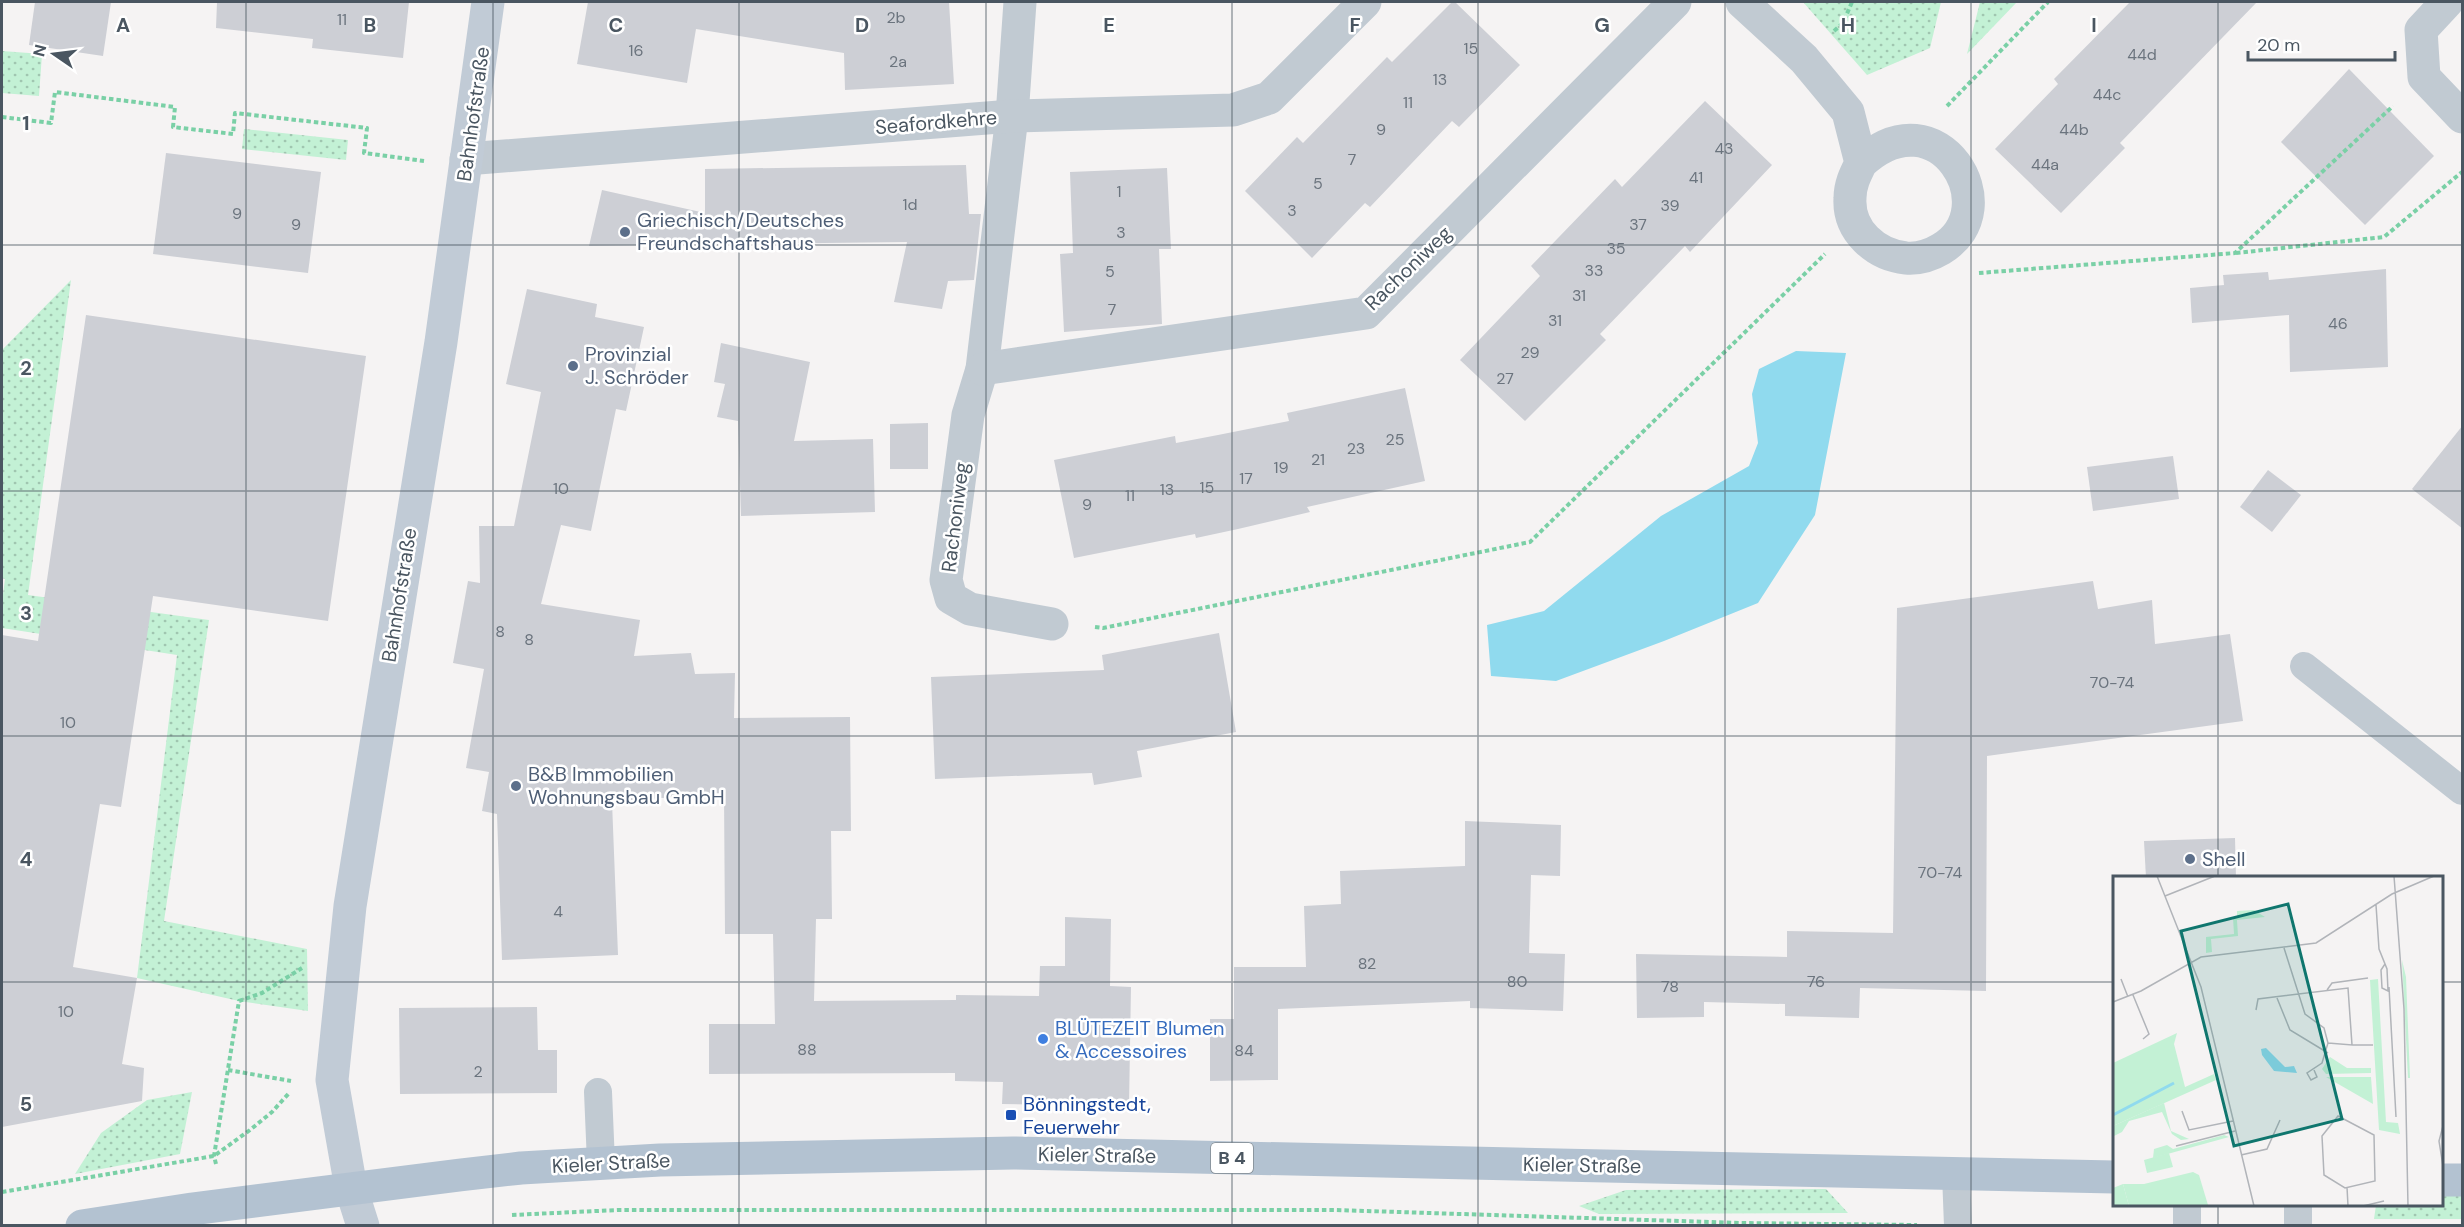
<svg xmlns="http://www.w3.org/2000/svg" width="2464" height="1227" viewBox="0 0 2464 1227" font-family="'DM Sans',sans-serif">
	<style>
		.grass { fill: url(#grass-dots) }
		.water { fill: #90daee }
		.building { fill: #cdcfd5 }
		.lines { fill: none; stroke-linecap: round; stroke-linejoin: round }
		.path { stroke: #7ad0a6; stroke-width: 4; stroke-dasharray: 4.5 3; stroke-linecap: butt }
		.service { stroke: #c1cad2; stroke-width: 28 }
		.minor { stroke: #c1cad2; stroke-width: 33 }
		.secondary { stroke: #c1cbd6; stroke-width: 33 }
		.primary { stroke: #b3c2d1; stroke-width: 33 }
		.grid { fill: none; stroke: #4a5661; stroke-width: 1.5; stroke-opacity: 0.55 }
		.service-dot { fill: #5c6f8a; stroke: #fff; stroke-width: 2 }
		.shop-dot { fill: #3f7fe0; stroke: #fff; stroke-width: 2 }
		.transit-dot { fill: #1a4fb4; stroke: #fff; stroke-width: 2 }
		.labels { text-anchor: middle; stroke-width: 5; stroke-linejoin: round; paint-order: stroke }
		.number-label { font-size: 16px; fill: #6b747e }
		.shield { fill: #fff; stroke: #808990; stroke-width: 1.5 }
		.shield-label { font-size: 18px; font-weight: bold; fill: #4a5661 }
		.street-label { font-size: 20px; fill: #4a5661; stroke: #fff }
		.service-label { font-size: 20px; fill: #4e5e75; stroke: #fff; text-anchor: start }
		.shop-label { font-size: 20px; fill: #366cbe; stroke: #fff; text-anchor: start }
		.transit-label { font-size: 20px; fill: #164399; stroke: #fff; text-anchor: start }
		.inset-river { fill: none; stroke: #90daee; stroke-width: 3 }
		.inset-road { fill: none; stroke: #b1b4b9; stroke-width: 1.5 }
		.view { fill: #0f766e; fill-opacity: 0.15; stroke: #0f766e; stroke-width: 3 }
		.inset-edge { fill: none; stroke: #4a5661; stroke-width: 3 }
		.grid-label { font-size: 20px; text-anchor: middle; font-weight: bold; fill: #4a5661; stroke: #fff; stroke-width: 5; stroke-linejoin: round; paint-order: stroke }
	</style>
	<defs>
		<pattern id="grass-dots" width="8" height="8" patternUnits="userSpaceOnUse" patternTransform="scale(1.5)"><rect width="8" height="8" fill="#c3f1d5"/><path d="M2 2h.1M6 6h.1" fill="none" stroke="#a0c6b0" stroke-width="1.8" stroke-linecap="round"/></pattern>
	</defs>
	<rect width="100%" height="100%" fill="#f5f3f3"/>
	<!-- grass -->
	<g class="grass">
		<path d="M1803 2H1941L1930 48 1867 75Z"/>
		<path d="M1980 2H2017L1967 54Z"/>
		<path d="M2 51 42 54 39 96 2 93Z"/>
		<path d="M244 129 348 140 346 160 242 149Z"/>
		<path d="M71 280 28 595 209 620 164 921 307 949 308 1011 239 1001 137 978 177 655 2 628V602L5 579 2 578V350Z"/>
		<path d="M192 1092 180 1154 75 1174 101 1133 147 1100Z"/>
		<path d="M1826 1189 1848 1213 1599 1214 1579 1206 1626 1190Z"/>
		<path d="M2442 1195H2462V1219H2374L2376 1205 2442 1204Z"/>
	</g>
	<!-- water -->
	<path class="water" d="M1796 351 1846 353 1815 515 1758 603 1664 641 1556 681 1491 676 1487 625 1544 611 1661 516 1749 466 1758 443 1752 394 1759 369Z"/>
	<!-- building -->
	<g class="building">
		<path d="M35 2H111L103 56 29 45Z"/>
		<path d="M217 2H409L403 58 312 48 313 39 216 28Z"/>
		<path d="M588 2H949L954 84 845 90 844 53 696 29 687 83 577 64Z"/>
		<path d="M1452 2H1455L1520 65 1459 127 1452 121 1370 207 1365 203 1312 258 1245 191 1297 137 1303 143 1387 57 1392 62Z"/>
		<path d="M2130 2H2257L2120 143 2125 148 2061 213 1995 149 2058 84 2054 79Z"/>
		<path d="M2349 69 2434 156 2365 225 2281 142Z"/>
		<path d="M1705 101 1772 165 1690 252 1685 246 1600 334 1606 340 1525 421 1460 360 1540 276 1531 266 1615 179 1622 187Z"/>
		<path d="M166 153 321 172 308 273 153 254Z"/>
		<path d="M966 165 969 214H981L974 280 948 281 942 309 894 302 907 242 589 246 602 190 705 213V169Z"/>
		<path d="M1167 168 1171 249H1159L1162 324 1064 332 1060 254 1073 253 1070 172Z"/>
		<path d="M2386 269 2388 367 2290 372 2289 315 2192 323 2190 288 2224 285 2223 275 2268 272 2269 280Z"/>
		<path d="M527 289 597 304 595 317 644 327 626 411 616 409 591 531 561 525 541 604 640 620 634 656 691 653 695 674 735 673 734 718 850 717 851 831H831L832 919H816L814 1001 956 1000V995L1039 996 1040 966H1065V917L1111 919 1110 986 1131 987 1129 1106 1002 1104 1003 1082 955 1081V1073L709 1074V1024H775L773 934H725L724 793 612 802 618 955 502 960 497 814 482 811 489 772 466 768 484 669 453 663 468 581 480 583 479 526H514L541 392 506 384Z"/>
		<path d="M86 315 366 356 328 621 153 596 121 807 100 804 73 967 137 978 122 1064 144 1068 142 1101 2 1127V635L38 641Z"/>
		<path d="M721 343 810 362 794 441 873 439 875 512 741 516 738 421 717 417 725 384 714 382Z"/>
		<path d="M1405 388 1425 481 1307 507 1310 512 1238 529 1196 538 1195 534 1074 558 1054 460 1175 436 1176 443 1218 435 1289 421 1287 413Z"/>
		<path d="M928 423V469H890V424Z"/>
		<path d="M2463 425V529L2412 489Z"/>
		<path d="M2173 456 2179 499 2093 511 2087 467Z"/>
		<path d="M2268 470 2301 495 2272 532 2240 507Z"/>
		<path d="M2093 581 2098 609 2152 600 2155 644 2230 634 2243 721 1987 756 1986 991 1860 988 1859 1018 1785 1016V1004L1704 1002V1017L1637 1018 1636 954 1787 957V931L1893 933 1897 608Z"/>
		<path d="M1219 633 1236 732 1137 751 1142 777 1094 785 1092 773 935 779 931 677 1104 670 1102 655Z"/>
		<path d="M1465 821 1561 825 1560 876 1531 875 1529 953 1565 954 1563 1011 1470 1008V1001L1278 1009V1080L1210 1081V1019H1234V967H1306L1304 906 1341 904 1340 871 1465 866Z"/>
		<path d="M2235 838 2236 878H2146L2144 841Z"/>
		<path d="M537 1007 538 1050H557V1093L400 1094 399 1008Z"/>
	</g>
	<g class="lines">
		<!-- path -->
		<g class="path">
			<path d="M1834 31 1843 23 1852 2"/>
			<path d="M1947 106 2048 2"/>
			<path d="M2 117 51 123 55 92 175 107 173 127 233 134 235 113 367 128 364 153 424 161"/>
			<path d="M2236 253 2384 237 2462 172"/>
			<path d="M1979 273 2235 253 2393 106"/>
			<path d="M1095 627 1103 628 1530 542 1825 254"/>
			<path d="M228 1070 291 1081"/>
			<path d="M216 1164 214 1156 239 1001 262 993 302 968"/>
			<path d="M2 1192 214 1156 250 1130 272 1112 290 1092"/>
			<path d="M512 1215 618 1210H1336L1741 1223 1917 1225"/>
		</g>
		<!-- service -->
		<g class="service">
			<path d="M2304 666 2462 791"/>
			<path d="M598 1092 601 1163"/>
			<path d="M1956 1174 1958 1226"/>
			<path d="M2298 1204V1226"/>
			<path d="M2187 1226V1204"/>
		</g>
		<!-- minor -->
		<g class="minor">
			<path d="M1020 2 1012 116 982 369 968 415 946 580 951 598 970 609 1052 624"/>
			<path d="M1742 2 1804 59 1848 112 1861 163C1855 175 1850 185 1850 198 1848 231 1876 255 1906 258 1919 259 1931 255 1941 249 2009 209 1938 91 1861 163"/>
			<path d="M2447 2 2421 30 2424 77 2462 117"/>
			<path d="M466 159 1012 116 1233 110 1269 98 1365 2"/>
			<path d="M982 369 1366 313 1675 2"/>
		</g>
		<!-- secondary -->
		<path class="secondary" d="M363 1226 351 1188 332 1080 350 906 441 342 488 2"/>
		<!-- primary -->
		<g class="primary">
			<path d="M2442 1180H2462"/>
			<path d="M82 1226 192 1209 460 1175 521 1168 660 1160 1013 1153 2114 1177"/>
		</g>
	</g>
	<!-- grid -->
	<path class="grid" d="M246 2V1226M493 2V1226M739 2V1226M986 2V1226M1232 2V1226M1478 2V1226M1725 2V1226M1971 2V1226M2218 2V878M2 245H2462M2 491H2462M2 736H2462M2 982H2114M2442 982H2462M2218 1204V1226"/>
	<!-- markers -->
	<g class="service-dot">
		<circle cx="625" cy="232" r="6"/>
		<circle cx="573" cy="366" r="6"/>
		<circle cx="516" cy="786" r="6"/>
		<circle cx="2190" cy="859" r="6"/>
	</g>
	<circle class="shop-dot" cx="1043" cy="1039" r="6"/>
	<rect class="transit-dot" x="1005" y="1109" width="12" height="12" rx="3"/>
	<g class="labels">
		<!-- number labels -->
		<g class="number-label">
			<text x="896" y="23">2b</text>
			<text x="342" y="25">11</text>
			<text x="1471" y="54">15</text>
			<text x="636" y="56">16</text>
			<text x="2142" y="60">44d</text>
			<text x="898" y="67">2a</text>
			<text x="1440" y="85">13</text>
			<text x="2107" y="100">44c</text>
			<text x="1408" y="108">11</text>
			<text x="1381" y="135">9</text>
			<text x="2074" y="135">44b</text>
			<text x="1724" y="154">43</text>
			<text x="1352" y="165">7</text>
			<text x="2045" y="170">44a</text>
			<text x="1696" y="183">41</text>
			<text x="1318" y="189">5</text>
			<text x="1119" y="197">1</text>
			<text x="910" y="210">1d</text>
			<text x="1670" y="211">39</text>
			<text x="1292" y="216">3</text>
			<text x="237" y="219">9</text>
			<text x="296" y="230">9</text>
			<text x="1638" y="230">37</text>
			<text x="1121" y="238">3</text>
			<text x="1616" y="254">35</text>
			<text x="1594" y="276">33</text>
			<text x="1110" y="277">5</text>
			<text x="1579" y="301">31</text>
			<text x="1112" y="315">7</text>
			<text x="1555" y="326">31</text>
			<text x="2338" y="329">46</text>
			<text x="1530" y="358">29</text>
			<text x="1505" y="384">27</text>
			<text x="1395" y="445">25</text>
			<text x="1356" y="454">23</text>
			<text x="1318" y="465">21</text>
			<text x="1281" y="473">19</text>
			<text x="1246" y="484">17</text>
			<text x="1207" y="493">15</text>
			<text x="561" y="494">10</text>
			<text x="1167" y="495">13</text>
			<text x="1130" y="501">11</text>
			<text x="1087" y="510">9</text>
			<text x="500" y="637">8</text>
			<text x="529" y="645">8</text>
			<text x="2112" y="688">70-74</text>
			<text x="68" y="728">10</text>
			<text x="1940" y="878">70-74</text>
			<text x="558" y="917">4</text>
			<text x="1367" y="969">82</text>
			<text x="1517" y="987">80</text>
			<text x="1816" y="987">76</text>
			<text x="1670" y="992">78</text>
			<text x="66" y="1017">10</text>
			<text x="807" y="1055">88</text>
			<text x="1244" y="1056">84</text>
			<text x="478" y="1077">2</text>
		</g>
		<!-- shield labels -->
		<rect class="shield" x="1211" y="1143" width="42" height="30" rx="4.5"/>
		<g class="shield-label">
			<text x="1232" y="1164">B 4</text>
		</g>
		<!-- street labels -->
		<g class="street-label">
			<text transform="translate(473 114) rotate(-82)" y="7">Bahnhofstraße</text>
			<text transform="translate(936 122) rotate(-5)" y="7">Seafordkehre</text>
			<text transform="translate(1408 268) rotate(-44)" y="7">Rachoniweg</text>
			<text transform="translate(955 517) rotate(-83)" y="7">Rachoniweg</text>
			<text transform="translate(399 595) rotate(-81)" y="7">Bahnhofstraße</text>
			<text transform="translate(1097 1155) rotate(1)" y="7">Kieler Straße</text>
			<text transform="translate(611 1163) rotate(-3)" y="7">Kieler Straße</text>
			<text transform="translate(1582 1165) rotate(1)" y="7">Kieler Straße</text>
		</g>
		<!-- service labels -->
		<g class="service-label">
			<text x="637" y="227">Griechisch/Deutsches<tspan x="637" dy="23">Freundschaftshaus</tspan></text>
			<text x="585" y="361">Provinzial<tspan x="585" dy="23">J. Schröder</tspan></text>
			<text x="528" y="781">B&amp;B Immobilien<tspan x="528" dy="23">Wohnungsbau GmbH</tspan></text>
			<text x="2202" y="866">Shell</text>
		</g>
		<!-- shop labels -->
		<g class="shop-label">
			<text x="1055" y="1035">BLÜTEZEIT Blumen<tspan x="1055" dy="23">&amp; Accessoires</tspan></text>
		</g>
		<!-- transit labels -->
		<g class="transit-label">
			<text x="1023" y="1111">Bönningstedt,<tspan x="1023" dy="23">Feuerwehr</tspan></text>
		</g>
	</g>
	<!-- overview -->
	<g transform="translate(2113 876)">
		<rect width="330" height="330" fill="#f5f3f3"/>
		<path d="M141 34 152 41 124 44 125 60 98 63 99 76 93 77V61L121 58 120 42 124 41V35ZM289 84 293 101 297 202H295ZM265 103 273 246 285 247 287 258 266 254 257 104ZM217 181 234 192H258V197L213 198 209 193ZM213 201H258L260 228ZM51 227 58 255 76 263 68 264 59 258 49 236 16 245 9 256 1 260 0 250ZM111 259 116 261 40 282 41 273 54 269 60 273ZM10 308 16 330H0V312Z" fill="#c3f1d5"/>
		<path d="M64 157 61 168 72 211 101 198 103 204 0 250V187Z" fill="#c3f1d5"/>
		<path d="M56 277 60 291 34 297 31 284ZM80 296 86 299 95 329 16 330 10 308H31Z" fill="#c3f1d5"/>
		<path d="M153 172 172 191 181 190 184 197 161 195 149 179 148 173Z" fill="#90daee"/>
		<path class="inset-river" d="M0 239 61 207"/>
		<path class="inset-road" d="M44 0 88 111 141 330M281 0 291 133 295 330M52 20 102 0M263 29 266 73 274 93 275 115 269 112 268 94 272 88M171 72 192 138 211 152 215 167 209 187 194 197 198 204 204 201 201 194M8 103 15 121M276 111 283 241M214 114 219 107 255 102M20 119 36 158 30 163M164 122 177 154 215 177M0 126 28 115 88 81 203 67 279 18 321 0M143 134 145 123 235 112 239 169 215 167M239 169H260M69 235 76 254 120 245M225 240 261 259 262 305 232 312 211 299 209 260ZM330 250 326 265 330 290M63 270 122 255M128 279 154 273 167 244M234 311 235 330M250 330 271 325"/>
		<path class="view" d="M175 28 229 243 121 270 68 55Z"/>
		<rect width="330" height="330" class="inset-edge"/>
	</g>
	<g class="grid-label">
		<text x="123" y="32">A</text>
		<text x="370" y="32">B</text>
		<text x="616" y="32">C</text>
		<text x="862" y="32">D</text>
		<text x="1109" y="32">E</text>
		<text x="1355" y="32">F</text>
		<text x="1602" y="32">G</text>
		<text x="1848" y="32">H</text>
		<text x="2094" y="32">I</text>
		<text x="26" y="130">1</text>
		<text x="26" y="375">2</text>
		<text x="26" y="620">3</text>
		<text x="26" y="866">4</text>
		<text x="26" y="1111">5</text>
	</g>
	<!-- border -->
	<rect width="2464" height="1227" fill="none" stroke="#4a5661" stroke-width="6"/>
	<!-- north arrow -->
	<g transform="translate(54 54) rotate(284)" stroke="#ffffff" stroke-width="4.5" paint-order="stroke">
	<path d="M0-4.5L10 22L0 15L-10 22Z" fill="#4a5661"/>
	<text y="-9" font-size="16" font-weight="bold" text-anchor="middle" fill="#4a5661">N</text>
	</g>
	<!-- scale -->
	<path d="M2248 51v9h147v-9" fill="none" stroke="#4a5661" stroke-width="3"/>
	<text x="2257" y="51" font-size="18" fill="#4a5661" stroke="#ffffff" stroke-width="4.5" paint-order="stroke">20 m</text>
</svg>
